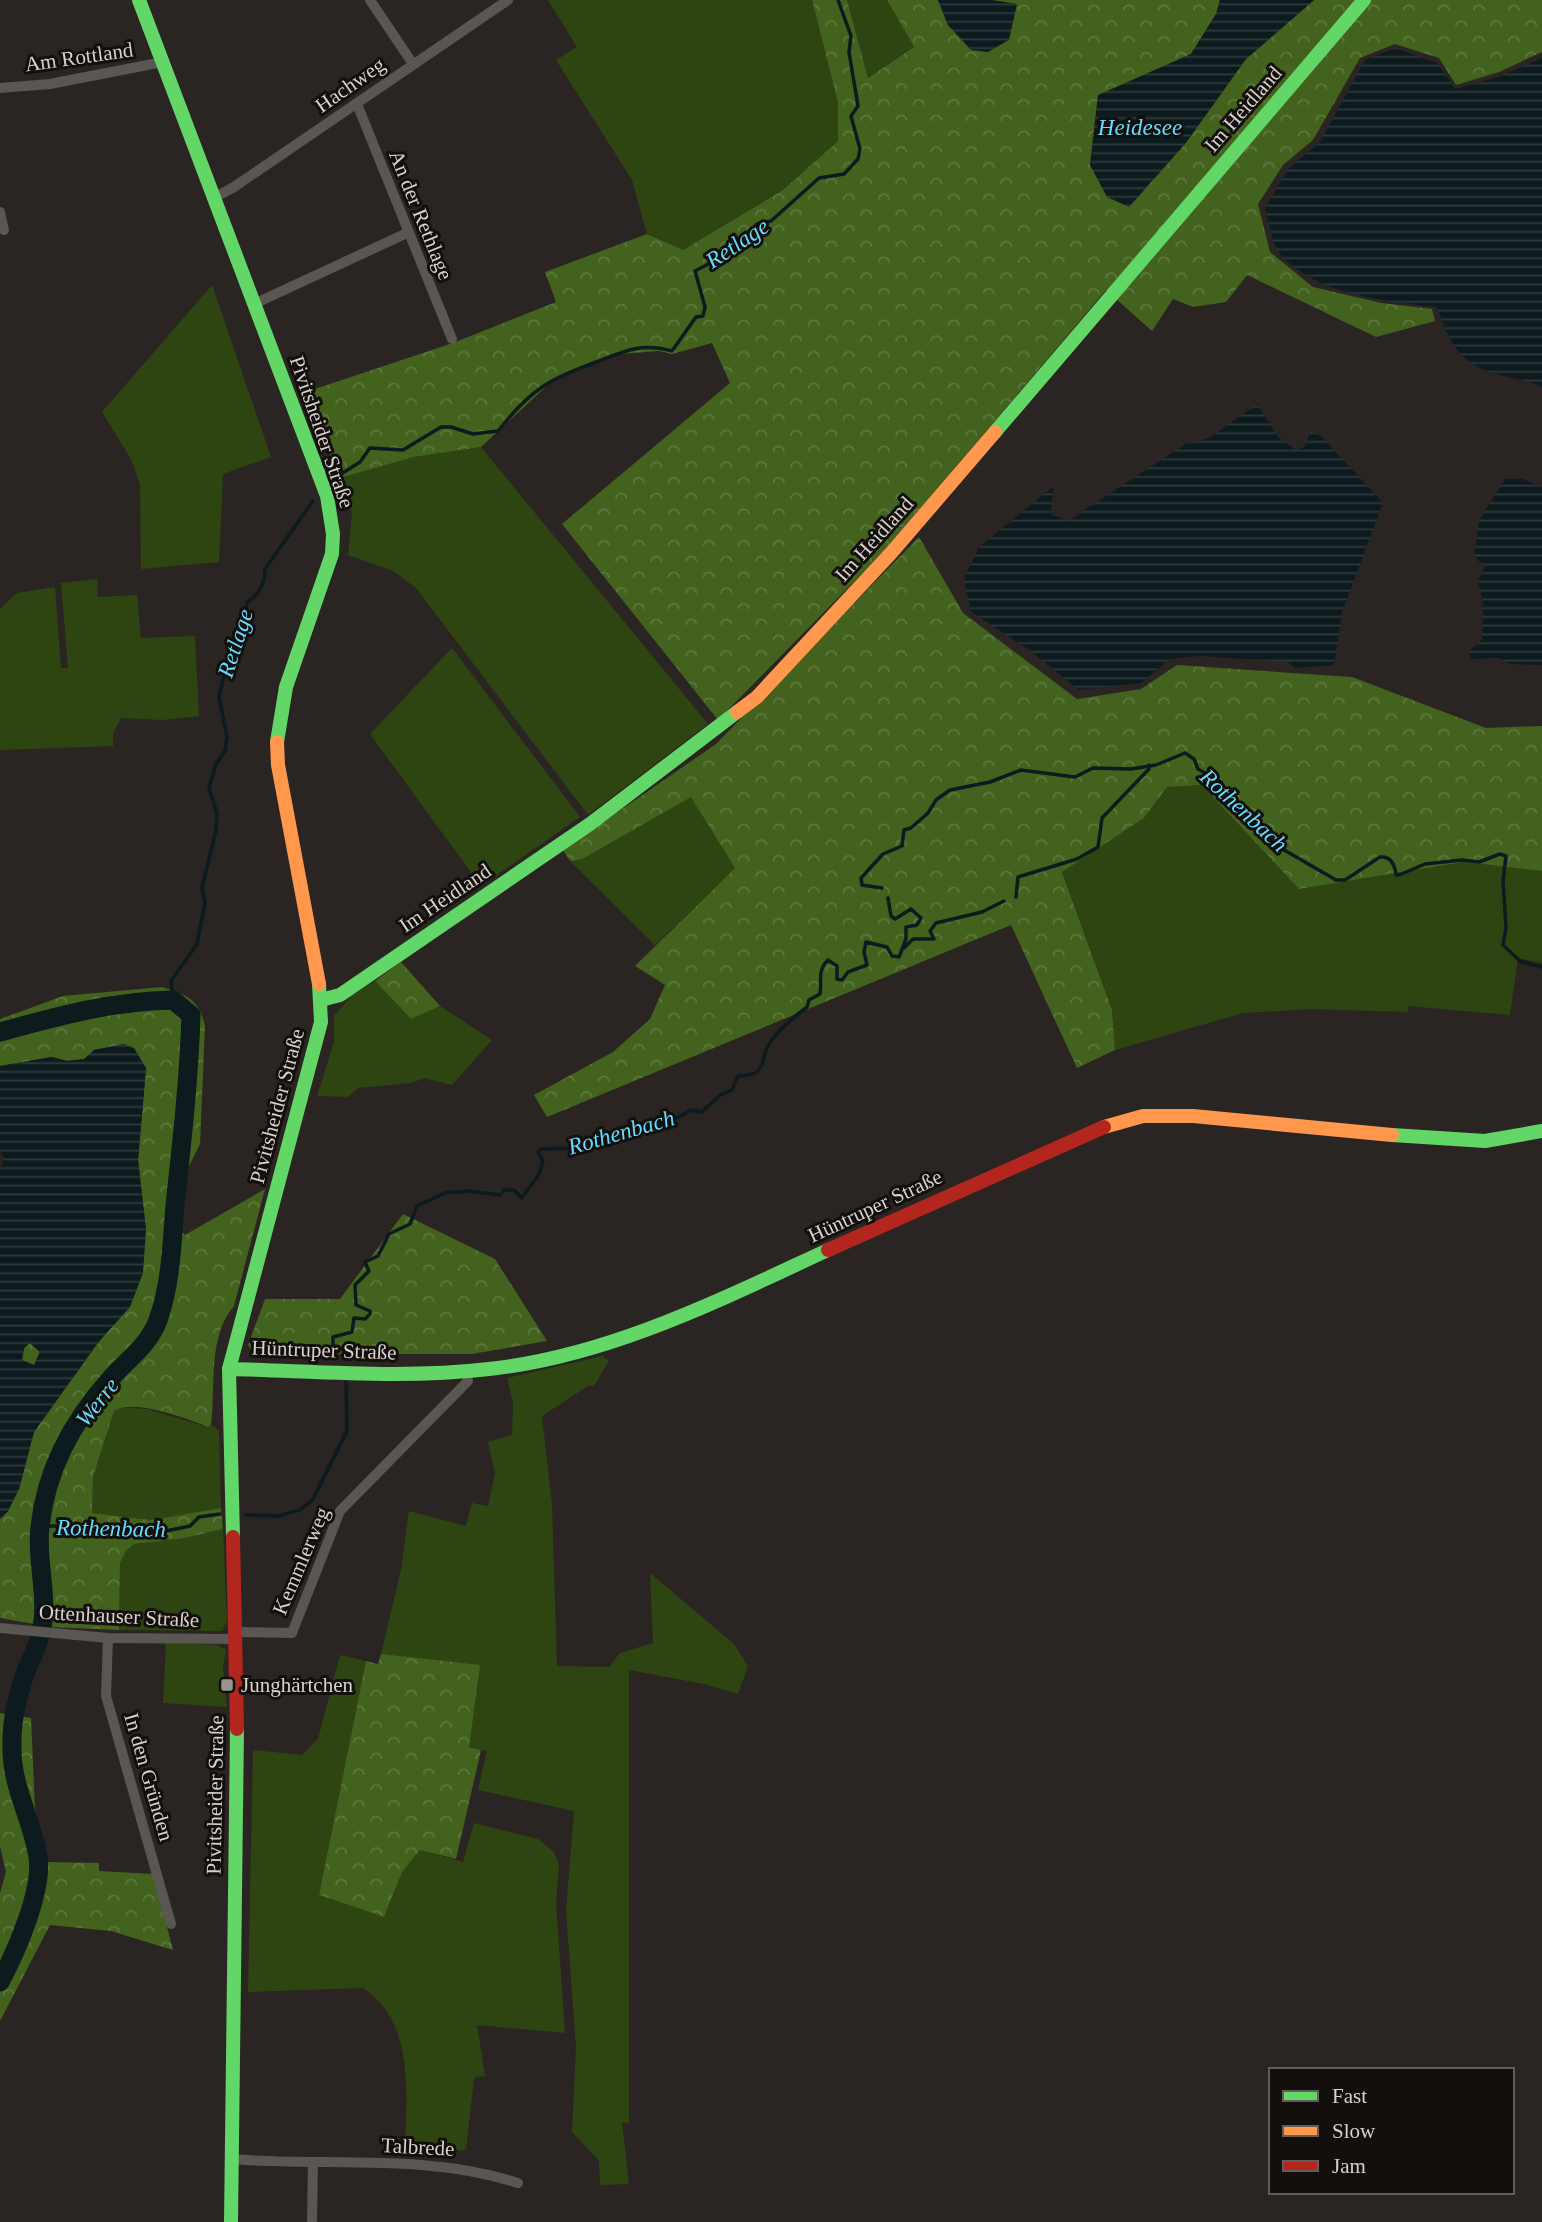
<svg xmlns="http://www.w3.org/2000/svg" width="1542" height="2222" viewBox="0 0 1542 2222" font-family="Georgia,serif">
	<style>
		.grass { fill: #2e4512 }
		.forest { fill: url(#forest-crowns) }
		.water { fill: url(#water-rules); fill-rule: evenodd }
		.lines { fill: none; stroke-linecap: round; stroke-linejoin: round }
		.stream { stroke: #0d1a1e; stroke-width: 3.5 }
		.river { stroke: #0d1a1e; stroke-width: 19 }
		.street { stroke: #5a5652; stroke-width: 10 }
		.fast { stroke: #63d668; stroke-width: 14 }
		.slow { stroke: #ff974d; stroke-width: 14 }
		.jam { stroke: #b3261e; stroke-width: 14 }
		.poi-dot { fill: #9b9592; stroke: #130f0c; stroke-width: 2.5 }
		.labels { text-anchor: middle; stroke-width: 6; stroke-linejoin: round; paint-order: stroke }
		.street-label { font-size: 21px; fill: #d8d2ce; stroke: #130f0c }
		.poi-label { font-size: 21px; fill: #d8d2ce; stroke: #130f0c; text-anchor: start }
		.water-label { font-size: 23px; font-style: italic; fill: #64dbff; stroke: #130f0c }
	</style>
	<defs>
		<pattern id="forest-crowns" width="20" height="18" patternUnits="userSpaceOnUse" patternTransform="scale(1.75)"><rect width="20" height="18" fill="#43621d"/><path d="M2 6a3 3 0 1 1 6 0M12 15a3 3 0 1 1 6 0" fill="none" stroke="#5d783d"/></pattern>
		<pattern id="water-rules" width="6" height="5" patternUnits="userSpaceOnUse" patternTransform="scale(1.75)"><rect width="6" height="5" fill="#0d1a1e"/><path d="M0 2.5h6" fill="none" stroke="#303a3e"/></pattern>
	</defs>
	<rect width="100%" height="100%" fill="#2a2522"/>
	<!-- grass -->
	<g class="grass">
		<path d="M548 0H812L838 103V141L783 190 683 250 647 234 632 180 556 60 577 47Z"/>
		<path d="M847 0H887L914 47 868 78Z"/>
		<path d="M212 285 271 457 223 474 219 562 141 569 140 484 131 459 102 412Z"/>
		<path d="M481 447 708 724 588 815 416 588 393 571 348 555 352 514 340 478 414 457Z"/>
		<path d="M97 579 98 597 137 595 141 638 195 636 199 716 162 720 121 718 113 733V746L0 750V609L17 593 55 587 61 668H68L61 583Z"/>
		<path d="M452 648 580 817 481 886 370 734Z"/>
		<path d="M1202 785 1299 889 1464 862 1542 871V963L1518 958 1510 1015 1408 1006V1012L1310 1009 1243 1013 1115 1050 1112 1010 1062 871 1144 818 1167 787Z"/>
		<path d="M691 796 735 868 655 945 570 861 582 858Z"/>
		<path d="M375 981 411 1019 440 1006 492 1040 452 1085 425 1078 411 1083 358 1088 348 1097 317 1096 334 1042V1016L353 994Z"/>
		<path d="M603 1356 609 1361 594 1386H588L542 1416 552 1505 557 1666 609 1667 620 1653 653 1643 650 1573 734 1644 748 1666 738 1694 704 1684 629 1670V2124L622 2122 629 2184 600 2185 599 2161 572 2132 576 2047 566 1911 574 1811 478 1790 487 1751 469 1747 381 1654 401 1570 409 1511 466 1526 472 1503 488 1506 495 1474 488 1442 512 1435 513 1403 507 1378Z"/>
		<path d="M119 1407 147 1409 207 1427 211 1425 219 1430 221 1508 151 1520 92 1513 93 1477 114 1411Z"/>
		<path d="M223 1529 227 1621 222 1631 119 1630 120 1563 126 1551 134 1544 185 1538Z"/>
		<path d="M166 1643 218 1645 226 1650 223 1667 227 1707 163 1703Z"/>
		<path d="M340 1655 366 1661 319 1895 384 1917 402 1872 420 1850 463 1862 474 1823 538 1839 554 1852 559 1866 556 1903 565 2033 477 2025 485 2076 474 2078 466 2150 405 2153C406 2098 416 2022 363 1988L248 1992 253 1750 302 1755 318 1739Z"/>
	</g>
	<!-- forest -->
	<g class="forest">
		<path d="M812 0H847L868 78 914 47 887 0H938L948 25 1017 4 991 0H1220L1216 14 1191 54 1098 96 1090 165 1185 144 1246 59 1314 0H1542V52L1499 72 1456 85 1439 58 1395 44 1360 58 1313 140 1283 165 1258 204 1270 252 1313 287 1381 303 1432 309 1435 321 1376 337 1247 275 1226 302 1193 307 1173 299 1152 331 1106 290 888 547 718 720 562 524 730 383 712 343 672 354 659 351 618 354 552 381 481 447 414 457 340 478 303 393 453 343 556 302 545 272 647 234 683 250 783 190 838 141V103Z"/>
		<path d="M919 537 963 613 1077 699 1141 689 1177 665 1352 677 1486 728 1542 726V871L1464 862 1299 889 1202 785 1167 787 1144 818 1062 872 1112 1010 1115 1050 1077 1068 1011 925 547 1117 534 1095 613 1052 650 1019 665 985 635 966 735 868 691 797 582 859 570 861 563 850 716 744Z"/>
		<path d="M401 962 440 1006 411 1019 375 981Z"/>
		<path d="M162 987C188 996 198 998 205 1026L200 1144 186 1172 181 1231 185 1235 265 1189 234 1306C207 1337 216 1388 211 1425L208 1427C188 1419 132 1398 114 1411L93 1477 92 1513 151 1520 221 1508 223 1529 185 1538 134 1544 126 1551 120 1563 119 1630 51 1627 0 1618V1519L8 1511 19 1489 34 1432 109 1328 146 1230 138 1160 146 1068 124 1044 94 1050 85 1059 67 1061 52 1057 0 1066V1019L63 996Z"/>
		<path d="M403 1214 495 1259 547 1341 472 1354H254L248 1345 265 1299H340Z"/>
		<path d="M30 1343 40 1352 34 1365 22 1360 24 1348Z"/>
		<path d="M381 1654 480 1665 469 1747 481 1750 456 1859 420 1850 402 1872 384 1917 319 1895 366 1661 378 1664Z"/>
		<path d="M0 1713 31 1718 35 1808 47 1862 99 1863V1871L153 1874 173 1950 111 1931 50 1925 0 2021V1893L6 1872 0 1846Z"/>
	</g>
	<!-- water -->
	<g class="water">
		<path d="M938 0H991L1017 4 1009 40 988 52 971 50 948 25Z"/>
		<path d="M1220 0H1314L1246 59 1185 144 1129 207 1107 197 1090 165 1098 95 1191 54 1216 14Z"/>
		<path d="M1395 48 1437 63 1455 89 1501 76 1542 58V387C1528 380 1515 379 1500 375 1458 364 1451 345 1437 307 1386 301 1318 296 1280 254 1271 244 1269 221 1265 208L1289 168 1320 142 1365 60Z"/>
		<path d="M1257 404 1279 438 1296 450 1304 447 1311 431 1322 437 1383 503 1342 612 1334 665 1295 668 1288 662 1200 656 1170 659 1141 683 1079 690 1028 649 971 612 964 579 979 547 1053 487 1051 514 1068 521 1187 443 1209 438Z"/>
		<path d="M1505 479H1523L1542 487V665L1511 664 1499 658 1470 659 1469 651 1482 640 1483 602 1478 581 1485 566 1474 557 1479 521Z"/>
		<path d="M124 1044 134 1048 146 1068 138 1160 146 1230 143 1273 130 1307 95 1346 34 1432 19 1489 8 1511 0 1519V1168L4 1158 0 1151V1066L52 1057 67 1061 84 1059 94 1050ZM30 1343 40 1352 34 1365 22 1360 24 1348Z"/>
	</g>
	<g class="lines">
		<!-- stream -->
		<g class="stream">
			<path d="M338 476 360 462 370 448 403 450 441 427H451L473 434 498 431C531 389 549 379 599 361 627 350 641 343 672 351L696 317 703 316 705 307 695 271 735 250 757 224 771 221 819 178 844 174 858 159 860 149 851 116 858 106 849 52 851 36 838 0"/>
			<path d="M882 888 862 885 861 878 883 854 902 846 904 830 911 828 928 813 936 800 950 790 990 782 1021 770 1075 777 1093 768 1131 769 1156 765 1185 753 1194 759 1198 769 1221 782 1228 798 1255 815 1272 843 1336 880H1345L1380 857C1391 856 1395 865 1396 875H1399L1425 864 1462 860 1479 862 1500 854 1506 856 1503 881 1506 928 1503 945 1520 961 1542 967"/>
			<path d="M1016 897 1018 877 1077 859 1098 847 1102 818 1149 769V765"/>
			<path d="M904 948 913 939H934L930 931 936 923 982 912 1004 901"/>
			<path d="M173 1000 171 981 197 944 205 903 202 888 216 830 217 813 209 788 216 764 225 751 227 737 219 697 230 650 243 624 247 602C259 596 265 582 265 569L313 501"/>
			<path d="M344 1357 345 1351 333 1345V1337L352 1332 354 1318 365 1319 370 1314V1311L356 1305 355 1285 369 1271 365 1262 378 1256 389 1234 410 1224 417 1206 445 1193 468 1191 500 1195 504 1190H514L522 1198 539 1174 543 1161 538 1152 541 1149 573 1148 582 1142 607 1138 614 1130C640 1131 668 1126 690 1110L702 1112 720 1095 732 1090 738 1076C772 1075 757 1059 771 1041 780 1028 794 1017 807 1007L809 1000 820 994C822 981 817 970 828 960L837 966V979L842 980 848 972 867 965 864 952 866 942 887 947 892 956 899 957 906 939V927L917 925 921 918 911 909 895 919 891 916 888 898"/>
			<path d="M245 1515 279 1516 299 1510 312 1501 347 1431 346 1382"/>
			<path d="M40 1526H64L88 1532 128 1528 140 1532 166 1531 190 1526 199 1517 220 1514"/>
		</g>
		<!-- river -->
		<path class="river" d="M0 1032C58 1016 113 1001 173 1000L191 1015C189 1079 182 1141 175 1205 172 1243 171 1284 158 1320 149 1345 129 1358 112 1377 74 1419 46 1469 40 1527 36 1559 47 1589 43 1621 41 1639 33 1655 26 1671 17 1696 11 1723 12 1749 12 1788 32 1819 38 1857 43 1891 16 1952 0 1982"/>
		<!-- street -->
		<g class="street">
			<path d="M370 0 413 64"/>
			<path d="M0 88 50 84 163 62"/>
			<path d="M357 104 452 339"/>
			<path d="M214 198 234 187 508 0"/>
			<path d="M0 212 4 230"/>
			<path d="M254 304 407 233"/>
			<path d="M0 1628 108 1638 236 1639"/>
			<path d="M235 1632 292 1633 340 1511 468 1381 466 1372"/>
			<path d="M108 1638 106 1696 171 1924"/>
			<path d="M231 2159C327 2167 426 2153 518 2183"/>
			<path d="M312 2222 313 2162"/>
		</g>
		<!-- fast -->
		<g class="fast">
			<path d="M139 0 327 496 333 534 332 554 286 687 277 742"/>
			<path d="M995 432 1364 0"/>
			<path d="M321 1000 340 995 590 824 737 712"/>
			<path d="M1392 1135 1485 1141 1542 1131"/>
			<path d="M229 1369C315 1371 403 1379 489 1369 609 1356 720 1300 828 1250"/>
			<path d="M233 1537 229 1369 321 1022 319 984"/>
			<path d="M231 2222 237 1729"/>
		</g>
		<!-- slow -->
		<g class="slow">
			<path d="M737 712 757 697 892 552 995 432"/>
			<path d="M277 742 278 765 319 984"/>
			<path d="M1104 1127 1143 1116H1193L1392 1135"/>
		</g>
		<!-- jam -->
		<g class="jam">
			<path d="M828 1250 1104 1127"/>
			<path d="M233 1537 237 1729"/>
		</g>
	</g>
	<!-- markers -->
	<rect class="poi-dot" x="220" y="1678" width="14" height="14" rx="3.5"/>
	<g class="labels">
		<!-- street labels -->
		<g class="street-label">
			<text transform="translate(79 57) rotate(-8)" y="7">Am Rottland</text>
			<text transform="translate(350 85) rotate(-35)" y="7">Hachweg</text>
			<text transform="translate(1243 109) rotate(-49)" y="7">Im Heidland</text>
			<text transform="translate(421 215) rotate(68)" y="7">An der Rethlage</text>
			<text transform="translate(322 432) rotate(71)" y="7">Pivitsheider Straße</text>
			<text transform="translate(874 539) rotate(-48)" y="7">Im Heidland</text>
			<text transform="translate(445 898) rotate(-34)" y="7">Im Heidland</text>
			<text transform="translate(277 1106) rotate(-75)" y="7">Pivitsheider Straße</text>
			<text transform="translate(875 1206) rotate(-25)" y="7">Hüntruper Straße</text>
			<text transform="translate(324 1350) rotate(2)" y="7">Hüntruper Straße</text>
			<text transform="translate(301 1561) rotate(-67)" y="7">Kemmlerweg</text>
			<text transform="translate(119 1616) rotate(3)" y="7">Ottenhauser Straße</text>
			<text transform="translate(149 1777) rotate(74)" y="7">In den Gründen</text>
			<text transform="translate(215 1795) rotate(-89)" y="7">Pivitsheider Straße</text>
			<text transform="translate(418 2147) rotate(3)" y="7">Talbrede</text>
		</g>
		<!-- poi labels -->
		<g class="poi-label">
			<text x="241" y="1692">Junghärtchen</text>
		</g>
		<!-- water labels -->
		<g class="water-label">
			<text x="1140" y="135">Heidesee</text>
			<text transform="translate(737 243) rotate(-34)" y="8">Retlage</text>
			<text transform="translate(235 643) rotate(-72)" y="8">Retlage</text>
			<text transform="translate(1244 810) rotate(43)" y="8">Rothenbach</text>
			<text transform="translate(621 1132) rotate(-16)" y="8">Rothenbach</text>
			<text transform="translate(97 1402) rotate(-52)" y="8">Werre</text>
			<text transform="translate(111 1528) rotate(1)" y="8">Rothenbach</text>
		</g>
	</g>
	<!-- legend -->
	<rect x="1269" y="2068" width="245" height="126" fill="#130f0c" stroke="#625d5a" stroke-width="2"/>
	<rect x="1283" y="2091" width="35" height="10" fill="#63d668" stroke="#625d5a" stroke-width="2"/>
	<text x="1332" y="2103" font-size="21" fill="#d8d2ce">Fast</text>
	<rect x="1283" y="2126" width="35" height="10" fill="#ff974d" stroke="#625d5a" stroke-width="2"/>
	<text x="1332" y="2138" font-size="21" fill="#d8d2ce">Slow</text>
	<rect x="1283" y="2161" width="35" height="10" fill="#b3261e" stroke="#625d5a" stroke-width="2"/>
	<text x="1332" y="2173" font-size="21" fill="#d8d2ce">Jam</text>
</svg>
